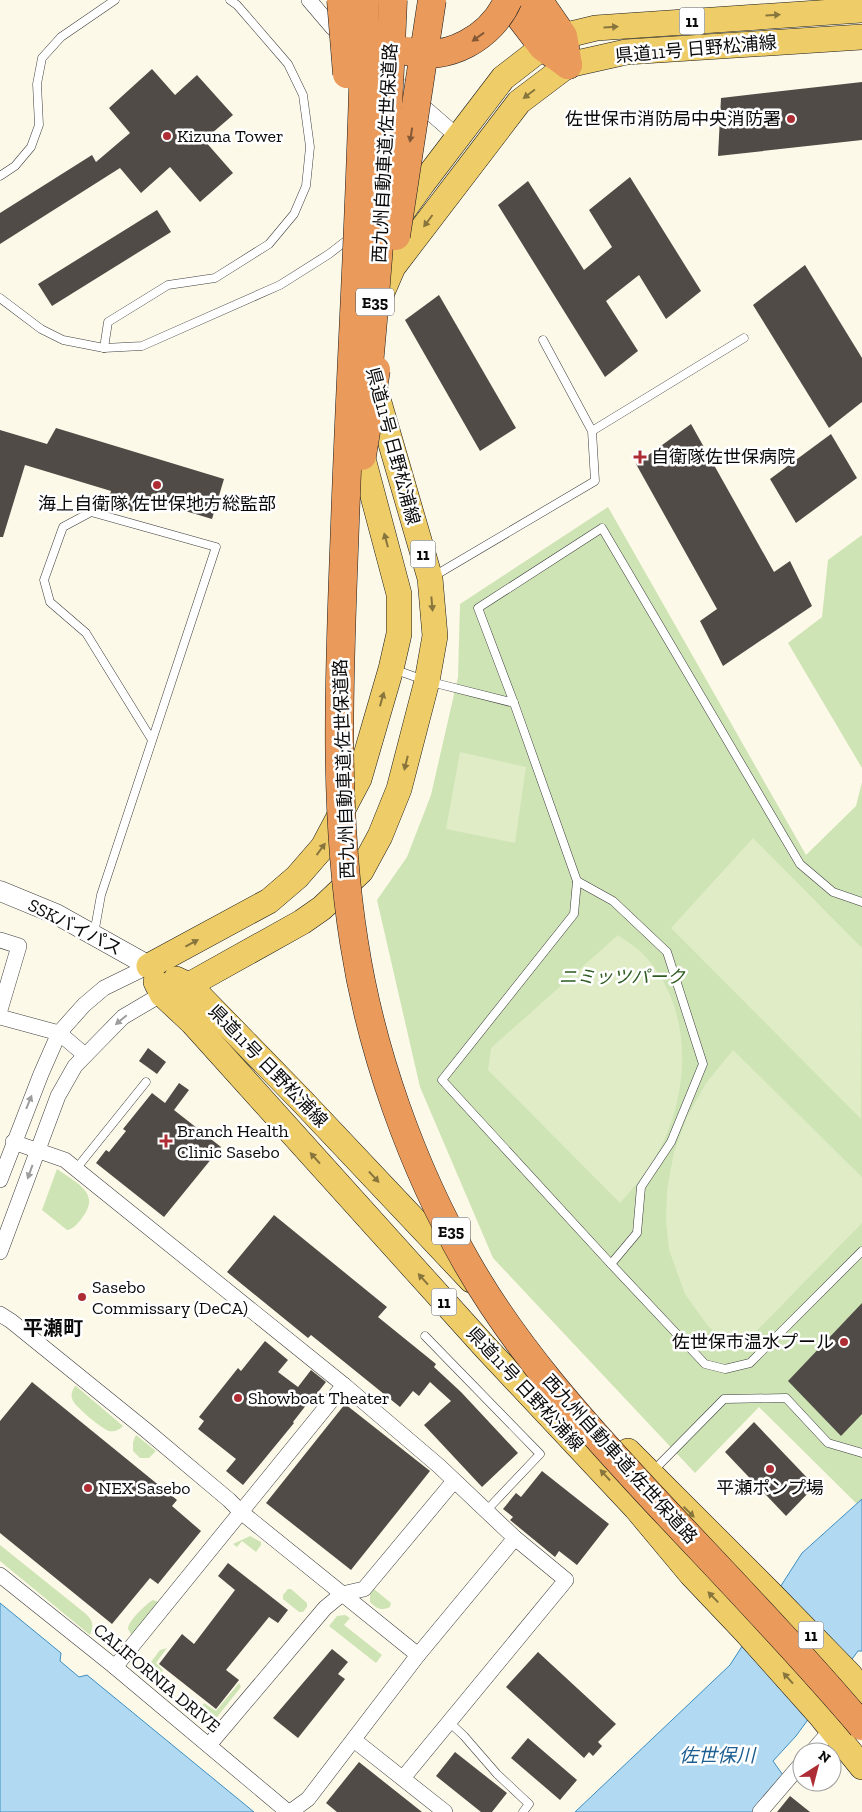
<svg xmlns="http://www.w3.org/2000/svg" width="862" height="1812" viewBox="0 0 862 1812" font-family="'Zilla Slab','Noto Sans JP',serif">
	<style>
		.green { fill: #cee4b5 }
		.pitch { fill: #dfecc6 }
		.water { fill: #b1d9f1; stroke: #3d8ec2 }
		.building { fill: #514b47 }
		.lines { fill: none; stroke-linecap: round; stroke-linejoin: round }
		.service-casing { stroke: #3d3d3d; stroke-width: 9 }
		.minor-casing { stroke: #3d3d3d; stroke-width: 16 }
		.tertiary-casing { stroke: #3d3d3d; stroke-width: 21 }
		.primary-casing { stroke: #1b1b1b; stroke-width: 26 }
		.motorway-casing { stroke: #1b1b1b; stroke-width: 29 }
		.service { stroke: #fff; stroke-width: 8 }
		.minor { stroke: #fff; stroke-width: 15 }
		.tertiary { stroke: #fff; stroke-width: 20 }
		.primary { stroke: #eecc67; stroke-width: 25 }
		.motorway { stroke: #ea9a5a; stroke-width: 28 }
		.motorway-bridge-casing { stroke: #1b1b1b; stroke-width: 29; stroke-linecap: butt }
		.motorway-bridge { stroke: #ea9a5a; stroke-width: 28 }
		.oneway { fill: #87753d }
		.oneway2 { fill: #855936 }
		.oneway3 { fill: #9d9d9d }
		.poi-dot { fill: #ae2d34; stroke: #fff; stroke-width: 2 }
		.labels { text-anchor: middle; stroke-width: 5; stroke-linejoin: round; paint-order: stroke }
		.shield { fill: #fff; stroke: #545454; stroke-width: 1 }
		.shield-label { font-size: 16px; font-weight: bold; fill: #0a0a0a }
		.street-label { font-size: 18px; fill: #0a0a0a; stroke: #fff }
		.poi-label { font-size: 18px; fill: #0a0a0a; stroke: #fff; text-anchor: start }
		.park-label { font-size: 18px; font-style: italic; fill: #2d5b20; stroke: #fff }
		.water-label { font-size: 19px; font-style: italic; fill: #1e5f91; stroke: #fff }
		.quarter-label { font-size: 20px; font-weight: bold; fill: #0a0a0a; stroke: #fff }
	</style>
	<rect width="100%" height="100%" fill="#fdf9e8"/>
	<!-- green -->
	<g class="green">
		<path d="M608 507 806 855 856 806 862 782V1499L858 1505 759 1407 695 1473 493 1258 420 1087 377 900 407 857 431 795 458 677 460 604Z"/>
		<path d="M862 535V768L788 643 822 617 828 560Z"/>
		<path d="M57 1169C76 1183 102 1193 82 1218 78 1223 74 1229 67 1230L42 1210Z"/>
		<path d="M75 1386H76L123 1426C119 1430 115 1432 109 1431 102 1429 77 1408 73 1401 70 1395 72 1391 75 1386Z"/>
		<path d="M136 1435 156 1451 149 1458H140L133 1451V1442Z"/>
		<path d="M250 1536 261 1542V1545L256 1552 242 1541 237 1547 233 1544Z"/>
		<path d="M0 1545 86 1614C93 1621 94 1625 90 1635L0 1561Z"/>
		<path d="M288 1589H291L307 1603V1607L303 1612H299L283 1599V1595Z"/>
		<path d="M374 1589 391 1603 390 1607C381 1611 377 1609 370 1602V1591Z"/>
		<path d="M153 1600 159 1602 132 1636C131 1635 129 1630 128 1629 128 1621 147 1603 153 1600Z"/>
		<path d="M345 1615 350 1618 344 1625 382 1655 376 1663 329 1626 337 1616Z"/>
		<path d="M167 1648 156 1663 163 1670 157 1677 149 1671 148 1666 160 1650Z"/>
		<path d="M239 1683 241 1687 217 1717 207 1718 199 1711 204 1703 216 1711Z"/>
	</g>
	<!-- pitch -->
	<g class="pitch">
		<path d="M460 752 526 767 515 843 446 829Z"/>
		<path d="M753 838 862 948 861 1119 671 928Z"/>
		<path d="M618 935C625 940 633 945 640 951 696 1005 692 1098 653 1161 644 1176 632 1189 620 1203L488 1070 491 1048Z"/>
		<path d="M733 1050 862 1177V1223L737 1351 708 1326 685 1294 669 1250 666 1220 667 1190 674 1152 687 1117 706 1083Z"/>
	</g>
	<!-- water -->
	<g class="water">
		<path d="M862 1499V1651H858L796 1736 773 1761 785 1778 754 1812H575L730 1665 802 1553Z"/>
		<path d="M0 1603 61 1653 60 1661 79 1677 87 1675 254 1812H0Z"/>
	</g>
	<!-- building -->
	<g class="building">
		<path d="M152 69 175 95 197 75 233 115 204 140 233 173 200 202 170 167 141 193 120 168 0 244V213L92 155 96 162 130 133 109 108Z"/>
		<path d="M862 82V140L718 156 721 98Z"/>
		<path d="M630 177 701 291 666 319 639 275 606 301 638 351 605 377 498 205 528 181 584 270 612 247 589 210Z"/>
		<path d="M157 210 171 232 52 306 38 284Z"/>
		<path d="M805 265 862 358V402L829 428 753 305Z"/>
		<path d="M439 295 516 428 480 451 405 320Z"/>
		<path d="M691 424 774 572 790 561 812 606 723 666 700 621 717 609 636 464Z"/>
		<path d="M56 428 224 479 212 519 142 498 137 513 107 504 111 491 25 465 3 537H0V430L47 444Z"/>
		<path d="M831 434 857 478 796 523 770 479Z"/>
		<path d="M148 1048 166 1062 157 1074 139 1061Z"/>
		<path d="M179 1083 189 1090 174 1110 221 1147 164 1217 96 1163 106 1150 109 1152 126 1131 123 1129 152 1093 165 1103Z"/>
		<path d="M274 1215 387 1307 378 1317 436 1364 434 1367 461 1392 518 1453 482 1487 424 1425 451 1401 430 1382 419 1396 413 1391 400 1407 311 1335 308 1338 227 1272Z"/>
		<path d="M862 1303V1414L841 1436 788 1381Z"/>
		<path d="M265 1341 288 1360 278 1372 298 1387 311 1370 326 1382 315 1396 314 1395 293 1422 294 1423 243 1485 226 1471 236 1459 198 1429 204 1421 199 1417 238 1368 241 1371Z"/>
		<path d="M32 1382 177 1500 172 1506 201 1531 158 1584 150 1578 112 1624 0 1533V1421Z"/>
		<path d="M345 1404 430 1471 351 1570 266 1503Z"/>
		<path d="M754 1422 815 1486 786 1516 725 1452Z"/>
		<path d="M542 1471 609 1524 577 1565 559 1551 555 1557 510 1520 513 1517 503 1509 516 1493 521 1497Z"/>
		<path d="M228 1563 288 1610 278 1623 269 1617 226 1670 239 1680 216 1709 159 1664 182 1634 194 1644 235 1590 218 1576Z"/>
		<path d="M332 1649 348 1662 338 1674 345 1679 298 1738 273 1718Z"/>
		<path d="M538 1652 616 1724 598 1742 602 1746 593 1756 589 1752 584 1758 506 1687Z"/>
		<path d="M528 1738 577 1780 560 1800 511 1758Z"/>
		<path d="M455 1752 507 1793 492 1812H481L436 1776Z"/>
		<path d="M359 1762 422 1812H337L326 1803Z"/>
		<path d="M790 1796 810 1812H777Z"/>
	</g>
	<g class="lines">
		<!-- service casing -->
		<g class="service-casing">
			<g id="service">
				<path d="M0 176 15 166 31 147 39 125 37 84 42 58 61 37 115 0"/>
				<path d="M0 298 41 329 63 340 104 348 142 346 280 285 329 254 351 237"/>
				<path d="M104 348 108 322 168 285 215 278 269 244 294 214 306 186 310 147 303 95 288 64 237 5 230 0"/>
				<path d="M592 431 744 338"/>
				<path d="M434 576 595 481 592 431 543 340"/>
				<path d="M393 669 427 681 514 703"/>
				<path d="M577 881 574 914 442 1080 611 1264"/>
				<path d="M862 902 833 892 800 864 602 528 478 608 514 703 577 881 613 901 667 952 703 1064 671 1142 641 1187 637 1233 611 1264 705 1364 725 1369 750 1363 862 1251"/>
				<path d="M94 934 101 895 216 547 91 512 63 527 44 580 50 602 86 633 152 740"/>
				<path d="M76 1169 146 1082"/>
				<path d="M425 1336 540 1454 486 1511"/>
				<path d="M653 1471 724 1399 786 1398 828 1443 862 1453"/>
				<path d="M449 1722 464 1736 497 1774 529 1804 523 1812"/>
			</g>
		</g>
		<!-- minor casing -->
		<g class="minor-casing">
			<g id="minor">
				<path d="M309 0 332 27 344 37"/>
				<path d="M387 75 458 137"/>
				<path d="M0 940 19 946 0 1010"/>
				<path d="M0 1017 59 1033 85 1055"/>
				<path d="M13 1142 65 1160 76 1169 344 1385 439 1466 515 1538 566 1580 403 1778"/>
				<path d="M0 1180 41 1074 59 1033 84 1005 104 988 149 966"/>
				<path d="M0 1252 58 1096 75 1066 123 1017 162 994"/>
				<path d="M0 1314 11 1321 147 1431 229 1500 241 1512 418 1655"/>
				<path d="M0 1575 115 1667 288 1812"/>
				<path d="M115 1667 344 1385"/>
				<path d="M354 1740 445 1812"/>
				<path d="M209 1745 325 1608 342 1594 364 1589 454 1481"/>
				<path d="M812 1752 831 1730"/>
				<path d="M290 1812 308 1799 418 1655 515 1538"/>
				<path d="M760 1812 802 1763"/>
			</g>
		</g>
		<!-- tertiary casing -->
		<g class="tertiary-casing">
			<path id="tertiary" d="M0 891 56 914 149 966"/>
		</g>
		<!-- primary casing -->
		<g class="primary-casing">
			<g id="primary">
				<path d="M398 218 423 183 503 78 543 47 563 36 596 28 862 10"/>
				<path d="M377 304 393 267 519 102 568 65 626 52 862 37"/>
				<path d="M149 966 269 901 297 877 323 847 359 779 391 669 399 634V594L357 436"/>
				<path d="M176 979 189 985 302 1101 471 1280"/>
				<path d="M156 982 162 994 192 1022 485 1347 636 1508 691 1574 746 1632 820 1715 862 1767"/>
				<path d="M162 994 189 985 302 922 322 908 361 871 380 836 399 789 427 681 435 636 430 578 373 382"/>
				<path d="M628 1451 772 1595 850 1675 862 1691"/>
			</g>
		</g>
		<!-- motorway casing -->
		<g class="motorway-casing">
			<g id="motorway">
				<path d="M507 0 543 47 568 65"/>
				<path d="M538 0 563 36 568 65"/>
			</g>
		</g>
		<!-- service -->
		<use href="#service" class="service"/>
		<!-- minor -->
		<use href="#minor" class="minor"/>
		<!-- tertiary -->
		<use href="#tertiary" class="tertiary"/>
		<!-- primary -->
		<use href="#primary" class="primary"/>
		<!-- motorway -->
		<use href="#motorway" class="motorway"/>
		<!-- motorway-bridge casing -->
		<g class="motorway-bridge-casing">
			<g id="motorway-bridge">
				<path d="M341 0 347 74"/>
				<path d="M365 0C363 174 351 349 345 523 340 662 332 803 354 942 371 1052 412 1167 467 1263 516 1349 583 1423 650 1495 721 1571 794 1646 862 1726"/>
				<path d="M407 51C447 63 492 37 508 0"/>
				<path d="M396 236 432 0"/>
				<path d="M367 388C379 259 388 130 393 0"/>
				<path d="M362 456 376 370"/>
			</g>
		</g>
		<!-- motorway-bridge -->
		<use href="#motorway-bridge" class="motorway-bridge"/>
	</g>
	<!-- one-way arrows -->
	<defs><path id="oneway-solid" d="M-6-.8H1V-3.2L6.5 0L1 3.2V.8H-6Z" transform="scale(1.25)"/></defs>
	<g class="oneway">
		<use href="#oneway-solid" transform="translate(773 15) rotate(-4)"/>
		<use href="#oneway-solid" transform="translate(611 27) rotate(-4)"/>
		<use href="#oneway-solid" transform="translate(529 94) rotate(143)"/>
		<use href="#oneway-solid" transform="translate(428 221) rotate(127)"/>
		<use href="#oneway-solid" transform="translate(386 540) rotate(-105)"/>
		<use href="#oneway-solid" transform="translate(432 604) rotate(85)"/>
		<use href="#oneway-solid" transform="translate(382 699) rotate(-74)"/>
		<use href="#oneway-solid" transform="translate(406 763) rotate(104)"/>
		<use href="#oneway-solid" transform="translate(321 849) rotate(-54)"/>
		<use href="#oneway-solid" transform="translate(192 943) rotate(-28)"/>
		<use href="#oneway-solid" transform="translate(315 1158) rotate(-132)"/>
		<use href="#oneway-solid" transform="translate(374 1177) rotate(47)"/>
		<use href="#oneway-solid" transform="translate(423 1279) rotate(-132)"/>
		<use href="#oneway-solid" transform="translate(605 1475) rotate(-133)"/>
		<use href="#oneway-solid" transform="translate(689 1512) rotate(44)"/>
		<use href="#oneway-solid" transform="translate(713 1597) rotate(-134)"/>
		<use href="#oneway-solid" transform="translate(788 1678) rotate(-132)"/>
	</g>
	<g class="oneway2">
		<use href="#oneway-solid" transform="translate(478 37) rotate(144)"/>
		<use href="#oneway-solid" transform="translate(411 135) rotate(99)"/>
	</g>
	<g class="oneway3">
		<use href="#oneway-solid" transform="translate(121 1020) rotate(140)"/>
		<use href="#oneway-solid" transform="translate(29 1102) rotate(-68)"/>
		<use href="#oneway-solid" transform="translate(30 1172) rotate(110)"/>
	</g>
	<!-- markers -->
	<g class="poi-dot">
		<circle cx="791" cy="119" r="5"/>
		<circle cx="167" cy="136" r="5"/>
		<path d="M637.5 449.5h5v5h5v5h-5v5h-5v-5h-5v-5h5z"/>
		<circle cx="157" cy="485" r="5"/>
		<path d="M163.5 1133.5h5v5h5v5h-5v5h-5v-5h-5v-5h5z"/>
		<circle cx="82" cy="1297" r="5"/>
		<circle cx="844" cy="1342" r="5"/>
		<circle cx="238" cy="1398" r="5"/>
		<circle cx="770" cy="1469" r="5"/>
		<circle cx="88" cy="1488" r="5"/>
	</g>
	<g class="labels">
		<!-- shield labels -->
		<g class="shield">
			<rect x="679.5" y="7.5" width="25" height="27" rx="4"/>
			<rect x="356" y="288.5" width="38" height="27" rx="4"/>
			<rect x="410.5" y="540.5" width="25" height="27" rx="4"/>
			<rect x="432" y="1217.5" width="38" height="27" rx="4"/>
			<rect x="431.5" y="1288.5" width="25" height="27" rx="4"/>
			<rect x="798.5" y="1621.5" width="25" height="27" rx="4"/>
		</g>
		<g class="shield-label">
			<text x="692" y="27">11</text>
			<text x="375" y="308">E35</text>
			<text x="423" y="560">11</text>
			<text x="451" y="1237">E35</text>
			<text x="444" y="1308">11</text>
			<text x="811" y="1641">11</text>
		</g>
		<!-- street labels -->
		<g class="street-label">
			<text transform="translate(696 49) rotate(-5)" y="6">県道11号 日野松浦線</text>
			<text transform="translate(385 153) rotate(-87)" y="6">西九州自動車道;佐世保道路</text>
			<text transform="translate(393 446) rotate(75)" y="6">県道11号 日野松浦線</text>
			<text transform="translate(344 769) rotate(-92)" y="6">西九州自動車道;佐世保道路</text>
			<text transform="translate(75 927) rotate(27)" y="6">SSKバイパス</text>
			<text transform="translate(268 1066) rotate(46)" y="6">県道11号 日野松浦線</text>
			<text transform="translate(525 1389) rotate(47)" y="6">県道11号 日野松浦線</text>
			<text transform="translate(620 1459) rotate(48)" y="6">西九州自動車道;佐世保道路</text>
			<text transform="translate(157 1678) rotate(40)" y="6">CALIFORNIA DRIVE</text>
		</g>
		<!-- poi labels -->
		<g class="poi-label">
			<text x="781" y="125" text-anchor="end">佐世保市消防局中央消防署</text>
			<text x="177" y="142">Kizuna Tower</text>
			<text x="651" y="463">自衛隊佐世保病院</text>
			<text x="157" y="510" text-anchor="middle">海上自衛隊 佐世保地方総監部</text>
			<text x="177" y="1137">Branch Health<tspan x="177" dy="21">Clinic Sasebo</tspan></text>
			<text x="92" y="1293">Sasebo<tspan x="92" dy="21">Commissary (DeCA)</tspan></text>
			<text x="834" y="1348" text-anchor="end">佐世保市温水プール</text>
			<text x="248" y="1404">Showboat Theater</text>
			<text x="98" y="1494">NEX Sasebo</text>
			<text x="770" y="1494" text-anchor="middle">平瀬ポンプ場</text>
		</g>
		<!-- park labels -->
		<g class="park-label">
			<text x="622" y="983">ニミッツパーク</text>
		</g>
		<!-- water labels -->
		<g class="water-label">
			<text x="717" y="1762">佐世保川</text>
		</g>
		<!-- quarter labels -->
		<g class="quarter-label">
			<text x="53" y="1335">平瀬町</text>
		</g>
	</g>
	<!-- north arrow -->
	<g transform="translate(817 1767) rotate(36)"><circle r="24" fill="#ffffff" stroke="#9d9d9d"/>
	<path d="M0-4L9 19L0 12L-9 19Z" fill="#ae2d34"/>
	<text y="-8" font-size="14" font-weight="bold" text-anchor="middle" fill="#0a0a0a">N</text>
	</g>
</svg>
